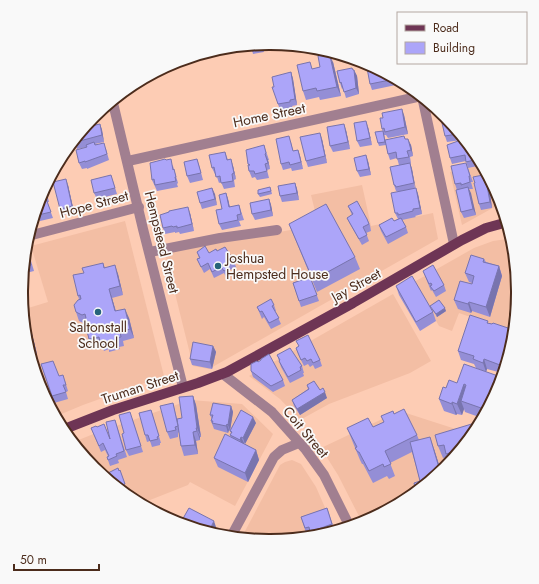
<svg xmlns="http://www.w3.org/2000/svg" width="539" height="584" viewBox="0 0 539 584" font-family="Jost,sans-serif">
	<style>
		.built { fill: #f3bea4 }
		.lines { fill: none; stroke-linecap: round; stroke-linejoin: round }
		.minor { stroke: #a17f90; stroke-width: 10 }
		.major { stroke: #6e3555; stroke-width: 10 }
		.wall { fill: #948ed6 }
		.shaded-wall { fill: #7874ae }
		.building { fill: #aca5f9; stroke: #7874ae }
		.poi-dot { fill: #26637a; stroke: #f9f9f9; stroke-width: 1.5 }
		.labels { text-anchor: middle; stroke-width: 3.5; stroke-linejoin: round; paint-order: stroke }
		.street-label { font-size: 14px; fill: #4c2c1c; stroke: #f9f9f9 }
		.poi-label { font-size: 14px; fill: #4c2c1c; stroke: #f9f9f9; text-anchor: start }
		.rim { fill: none; stroke: #4c2c1c; stroke-width: 2 }
	</style>
	<rect width="100%" height="100%" fill="#fdccb4"/>
	<!-- built -->
	<g class="built">
		<path d="M479 166 499 197 500 204 462 225 450 172Z"/>
		<path d="M362 185 371 226 433 213 438 239 209 369 193 366 165 253 301 228 317 219 311 195Z"/>
		<path d="M125 221 164 376 83 405 59 415 40 387 23 304 25 309 48 302 31 246Z"/>
		<path d="M507 239 518 292 510 331 459 313 452 331 439 326 414 282 474 248 493 241Z"/>
		<path d="M393 294 431 361 410 373 329 404 300 420 280 399 249 376Z"/>
		<path d="M190 400 242 404 273 434 235 506 190 482 188 485 145 502 94 468 76 441 96 433Z"/>
		<path d="M397 412 406 413 468 433 445 468 362 522 338 475 321 448Z"/>
		<path d="M292 460 301 464 316 487 334 528 269 540 243 535 280 465 285 462Z"/>
	</g>
	<g class="lines">
		<!-- minor -->
		<g class="minor">
			<path d="M423 101 454 244"/>
			<path d="M113 103 143 229 183 387"/>
			<path d="M128 161 417 97"/>
			<path d="M32 235 139 207"/>
			<path d="M150 252 220 238 277 230"/>
			<path d="M223 374 272 412 306 450 324 475 349 525"/>
			<path d="M233 533 274 457 282 450 299 443"/>
		</g>
		<!-- major -->
		<path class="major" d="M67 428 113 410 198 383 227 372 353 303 462 240 486 228 504 223"/>
	</g>
	<!-- wall -->
	<g class="wall">
		<path d="M255 46V47L263 49 264 52 253 54 252 50 246 51 245 48Z"/>
		<path d="M333 62 341 96 320 100 319 97 306 100 303 91 313 69 320 67Z"/>
		<path d="M360 62 365 63 367 64 361 65Z"/>
		<path d="M371 67 395 83 396 85 372 90 370 84Z"/>
		<path d="M353 70H354L357 76 359 94 346 98 343 88 342 89 340 83Z"/>
		<path d="M291 72 293 79 297 105 292 106 293 108 280 110 278 104 274 87Z"/>
		<path d="M439 112 445 116 447 120 442 121Z"/>
		<path d="M97 114 98 117 93 118 94 116Z"/>
		<path d="M404 115 408 134 388 138 386 135H384L382 129Z"/>
		<path d="M449 122 461 140 447 142 445 136Z"/>
		<path d="M100 124 102 130 104 142 95 144 106 149 109 160 87 169V168L82 169 79 163 87 147 77 149 75 144 87 127Z"/>
		<path d="M368 127 372 145 360 147 357 141Z"/>
		<path d="M346 130 350 149 333 152 330 146Z"/>
		<path d="M384 134 385 140 405 139 411 145 413 156 410 157 411 163H410L412 169 415 188 418 194 422 214 415 216 416 217 402 220 406 227 408 233 388 244 381 231 379 225 394 221 398 219 395 213 398 192 397 191H396L394 185 399 165 397 158 390 160 388 154 386 145 379 146 378 143Z"/>
		<path d="M322 139 327 163 308 167 306 161Z"/>
		<path d="M461 140 478 166 468 168 466 161 452 164 450 158Z"/>
		<path d="M291 142 293 151 298 150 300 156 303 169 292 171 291 168 283 170 281 164Z"/>
		<path d="M264 145 269 160H268L270 169 267 170 269 178 257 180 255 177 252 178 249 171 248 164Z"/>
		<path d="M225 152 228 160 233 166 236 179 234 180 235 187 224 189 221 182 219 183 216 174H215L212 168Z"/>
		<path d="M197 159 199 165 203 180 190 183 187 176Z"/>
		<path d="M166 160 173 166 178 183 177 184 178 187 157 191 152 180Z"/>
		<path d="M368 161 371 175 360 177 357 171Z"/>
		<path d="M466 163 473 182H471L473 189H469L476 215 464 218 461 212 457 190 455 184Z"/>
		<path d="M483 175 485 180H486L489 186 492 208 481 210 479 204 475 183Z"/>
		<path d="M113 181 117 194 97 199 94 193Z"/>
		<path d="M295 183 297 189 299 200 282 202 280 196Z"/>
		<path d="M68 185 74 212 63 215 60 209Z"/>
		<path d="M212 188 217 205 202 209 200 203Z"/>
		<path d="M494 189 499 197 500 201 498 200Z"/>
		<path d="M271 190 272 194 260 197 258 194Z"/>
		<path d="M44 192H46L48 198 49 202H47L53 218 40 221 37 212Z"/>
		<path d="M226 193 228 199 230 207 239 205 244 220 239 221 241 226 222 230 219 224Z"/>
		<path d="M269 199 271 205 273 216 255 220 252 214Z"/>
		<path d="M348 206 367 219 370 225 371 231 366 233 369 241 362 245 350 224 347 218 352 215Z"/>
		<path d="M190 213 194 231 180 234 179 232 175 233V232L165 234 163 228Z"/>
		<path d="M289 224 355 257 360 269 317 292Z"/>
		<path d="M217 251 234 261 236 267 228 271 230 275 226 277 224 273 214 278 210 269 204 273 197 259 199 258 197 252 209 253Z"/>
		<path d="M29 254 34 271 26 273 25 271Z"/>
		<path d="M484 259 486 262 499 266 502 276 490 317 472 311 471 313 458 309 454 300 472 284V283L469 282 465 273Z"/>
		<path d="M103 263 105 268 118 274 123 295 112 298 116 311 129 318 134 338 123 341 124 346 119 347 120 349 109 352V349L104 351 102 346 92 348 89 339 85 324 79 321 76 312 79 299 78 296 84 273Z"/>
		<path d="M512 264 516 282H514L510 271Z"/>
		<path d="M423 271 444 285 446 291 436 297 432 290 431 291Z"/>
		<path d="M310 277 319 301 301 307 293 283Z"/>
		<path d="M396 286 433 312 436 321 420 331 399 295Z"/>
		<path d="M274 305 276 311H275L281 324 271 329 264 317 262 319 257 307Z"/>
		<path d="M430 306 446 311 437 317 432 309Z"/>
		<path d="M28 320 31 330 37 354 33 355 27 321Z"/>
		<path d="M488 321V323L511 329 502 373 487 369 486 372 476 368 474 364 461 360 458 351Z"/>
		<path d="M296 341 320 360 322 366 315 369 313 365 310 367 308 364 304 366 298 354 296 348 299 346Z"/>
		<path d="M213 346 216 352 212 369 192 365 190 359Z"/>
		<path d="M277 355 302 366 304 373H303L304 376 290 383 281 367Z"/>
		<path d="M258 362 283 380 285 386 273 392 253 377 251 371Z"/>
		<path d="M41 364 65 381 68 391 66 392 68 399 54 403Z"/>
		<path d="M457 383 499 387 479 417 465 412 464 409 462 415 457 414 456 415 444 411 439 399 446 388Z"/>
		<path d="M307 385 320 390 327 398 300 415 294 406 292 400 308 389Z"/>
		<path d="M193 396 196 405 201 437H200V440L196 441 198 454 184 456 181 446 179 432 178 433V437L170 439 167 432 173 403 177 419 182 418Z"/>
		<path d="M231 406 233 412 230 430 256 423 245 444 244 443 243 444 256 450 259 460 248 482 218 467 214 458 231 437 230 435 231 433 230 431 229 430 228 433 214 429 211 421 212 419 210 415Z"/>
		<path d="M151 410 161 443H160V445L152 447 150 441 147 442 145 435Z"/>
		<path d="M394 414 417 435 419 440 434 449 441 471 415 488 420 481 412 452 390 463 395 476 389 479 387 476 373 483 363 464H362L360 460 347 428 373 427 384 422 381 416Z"/>
		<path d="M132 418 143 452 129 456 126 450 124 433Z"/>
		<path d="M115 420 127 457 118 460 119 463 110 466 107 457 108 456 105 450 101 452 91 428 97 427 110 439Z"/>
		<path d="M475 423 449 462 447 457 443 458 438 446Z"/>
		<path d="M327 508 334 528 306 533 301 517Z"/>
	</g>
	<!-- shaded-wall -->
	<g class="shaded-wall">
		<path d="M330 56 333 62 341 96 337 87Z"/>
		<path d="M354 70 357 76 359 94 356 88Z"/>
		<path d="M291 72 293 79 297 105 295 99Z"/>
		<path d="M402 109 404 115 408 134 405 127Z"/>
		<path d="M366 121 368 127 372 145 370 138Z"/>
		<path d="M100 124 102 130 104 142 102 135Z"/>
		<path d="M344 124 346 130 350 149 348 142Z"/>
		<path d="M320 133 322 139 327 163 325 156Z"/>
		<path d="M408 139 411 145 413 156 411 150Z"/>
		<path d="M298 150 300 156 303 169 301 162Z"/>
		<path d="M265 154 268 160 270 169Z"/>
		<path d="M366 155 368 161 371 175 369 169Z"/>
		<path d="M231 159 233 166 236 179 234 173Z"/>
		<path d="M410 163 412 169 416 190 414 183Z"/>
		<path d="M66 179 68 185 74 212 72 206Z"/>
		<path d="M486 180 489 186 492 208 490 202Z"/>
		<path d="M295 183 297 189 299 200 297 193Z"/>
		<path d="M468 187 471 193 476 215 473 209Z"/>
		<path d="M212 188 215 194 217 205 215 199Z"/>
		<path d="M416 188 418 194 422 214 420 208Z"/>
		<path d="M226 193 228 199 231 214 229 207Z"/>
		<path d="M269 199 271 205 273 216 271 210Z"/>
		<path d="M188 207 190 213 194 231 192 224Z"/>
		<path d="M115 265 118 274 123 295 120 286Z"/>
		<path d="M499 266 502 276 490 317 486 307Z"/>
		<path d="M109 289 112 298 118 320 115 311Z"/>
		<path d="M469 302 472 311 471 313 468 304Z"/>
		<path d="M445 308 446 311 437 317 436 314Z"/>
		<path d="M125 309 129 318 134 338 130 329Z"/>
		<path d="M28 320 31 330 37 354 34 345Z"/>
		<path d="M510 332 502 372 500 365Z"/>
		<path d="M213 346 216 352 212 369 210 362Z"/>
		<path d="M484 359 487 369 486 372 483 363Z"/>
		<path d="M464 384 468 396 461 401 464 409 462 415 457 404Z"/>
		<path d="M325 392 327 398 300 415 297 409Z"/>
		<path d="M193 396 196 405 201 437 197 428Z"/>
		<path d="M452 402 457 414 456 415 452 404Z"/>
		<path d="M231 406 233 412 230 431 228 425Z"/>
		<path d="M253 417 256 423 245 444 243 438Z"/>
		<path d="M227 424 229 430 228 433 226 426Z"/>
		<path d="M196 428 200 437V440Z"/>
		<path d="M193 432 196 441 198 454 195 445Z"/>
		<path d="M241 437 244 443 242 446 240 440Z"/>
		<path d="M430 437 434 449 441 471H440Z"/>
		<path d="M256 450 259 460 248 482 245 473Z"/>
		<path d="M214 521 216 527 215 530 210 529Z"/>
	</g>
	<!-- building -->
	<g class="building">
		<path d="M262 46 263 49 252 51 251 48Z"/>
		<path d="M324 54 330 56 337 87 317 91 316 88 303 91 297 65 310 62 312 69 320 67 318 56Z"/>
		<path d="M371 67 390 80 370 84 367 68Z"/>
		<path d="M352 68 353 70H354L356 88 344 92 341 82 340 83 337 71Z"/>
		<path d="M291 72 295 99 290 100V102L278 104 272 87H274L272 77Z"/>
		<path d="M402 109 405 127 385 132 384 128 382 129 380 118H383L382 113Z"/>
		<path d="M366 121 370 138 357 141 354 123Z"/>
		<path d="M449 122 457 134 445 136 442 123Z"/>
		<path d="M100 124 102 135 76 142 87 127Z"/>
		<path d="M344 124 348 142 330 146 327 127Z"/>
		<path d="M383 131 385 142 378 143 375 132Z"/>
		<path d="M320 133 325 156 306 161 300 137Z"/>
		<path d="M289 136 293 151 298 150 301 162 290 165 289 162 281 164 276 139Z"/>
		<path d="M404 136 405 139H408L411 150 407 151 409 157 397 159 396 152 388 154 385 140Z"/>
		<path d="M461 140 474 160 466 162 465 155 450 158 447 145Z"/>
		<path d="M94 142 95 145 104 143 107 154 85 162V161L79 163 76 150 87 147 86 145Z"/>
		<path d="M264 145 266 153 265 154 268 163 265 164 267 171 255 174 254 171H249L248 165H250L248 164 246 150Z"/>
		<path d="M225 152 227 160 231 159 234 173 232 174 233 181 221 183 220 176 216 177 214 167 212 168 209 155Z"/>
		<path d="M366 155 369 169 357 171 354 158Z"/>
		<path d="M165 159 166 160 171 159 173 170 174 169 176 177H175L176 181 155 185 154 179 152 180 150 163Z"/>
		<path d="M197 159 201 173 187 176 184 162Z"/>
		<path d="M410 163 414 183 396 187 395 185H394L390 167Z"/>
		<path d="M466 163 470 176H469L470 182 461 185V183L455 184 451 166Z"/>
		<path d="M111 175 115 188 94 193 91 180Z"/>
		<path d="M483 175 484 181 486 180 490 202 479 204 474 183H475L473 177Z"/>
		<path d="M66 179 72 206 60 209 53 182Z"/>
		<path d="M295 183 297 193 280 196 278 186Z"/>
		<path d="M270 187 271 191 258 194V190Z"/>
		<path d="M468 187 473 209 461 212 456 190Z"/>
		<path d="M212 188 215 199 200 203 197 192Z"/>
		<path d="M416 188 420 208 413 209V211L398 215V213H395L391 193Z"/>
		<path d="M44 191V193L46 192 47 196H45L51 212 38 215 37 212 40 197Z"/>
		<path d="M226 193 229 207 239 205 241 214 237 215 238 220 219 224 216 210 222 209 219 195Z"/>
		<path d="M269 199 271 210 252 214 250 203Z"/>
		<path d="M357 201 367 219 369 224 363 227 367 235 359 239 347 218 353 214 348 206Z"/>
		<path d="M326 204 355 257 313 280 289 224Z"/>
		<path d="M188 207 192 224 177 228V226L173 227 172 226 163 228 160 215 169 212V211Z"/>
		<path d="M392 218 394 221 401 218 406 227 386 237 379 225Z"/>
		<path d="M205 246 209 253 216 249 217 251 225 247 234 261 226 266 228 269 224 271 221 267 212 272 208 263 201 267 197 259 200 258 197 252Z"/>
		<path d="M28 255 31 265 26 267Z"/>
		<path d="M471 255 484 259 483 262 499 266 486 307 469 302 468 304 454 300 460 281 472 284 474 276 465 273Z"/>
		<path d="M103 263 104 268 115 265 120 286 109 289 115 311 125 309 130 329 120 332 121 337 116 338V340L106 342 105 340 100 342 99 337 89 339 84 319 86 318 85 314 82 315 76 312 74 305 78 300 81 299 80 295 78 296 73 275 84 273 82 268Z"/>
		<path d="M512 264 515 277 512 275 513 272 510 271Z"/>
		<path d="M433 265 444 285 434 291 430 286 432 285 431 283 429 284 423 271Z"/>
		<path d="M412 276 433 312 416 322 396 286Z"/>
		<path d="M310 277 317 295 299 301 293 283Z"/>
		<path d="M271 299 274 305 272 306 279 318 269 323 262 311 260 312 257 307Z"/>
		<path d="M439 300 445 308 436 314 430 306Z"/>
		<path d="M470 315 488 321 487 323 492 324 493 323 511 329 500 365 484 359 483 363 473 359 474 356 458 351Z"/>
		<path d="M28 320 34 345H32L27 321Z"/>
		<path d="M308 335 320 360 313 363 311 359 307 361 305 358 301 360 296 348 299 346 296 341Z"/>
		<path d="M193 342 213 346 210 362 190 359Z"/>
		<path d="M290 348 302 366 300 367 301 370 288 377 279 361 280 360 277 355Z"/>
		<path d="M269 354 283 380 271 386 251 371V364L257 361 258 362 261 360V359Z"/>
		<path d="M53 361 59 376 63 375 66 385H63L66 392 52 396 41 364Z"/>
		<path d="M464 364 501 377 499 387 484 409 461 401 466 385 464 384 457 404 452 402V404L439 399 443 387 446 388 449 380 457 383Z"/>
		<path d="M314 381 320 390 323 388 325 392 297 409 292 400 309 389 307 385Z"/>
		<path d="M193 396 197 428H196L197 431 193 432 195 445 181 446 177 419 182 418 179 397Z"/>
		<path d="M173 403 178 426 175 427 176 430 167 432 160 406Z"/>
		<path d="M213 403 231 406 228 425 227 424 226 426 212 423 213 421H211L213 415H210Z"/>
		<path d="M404 409 417 435 385 451 391 464 384 467 383 464 369 471 359 452H358L355 448 357 447 347 428 368 418 373 427 384 422 381 416 393 411 394 414Z"/>
		<path d="M151 410 159 436 157 437 158 439 150 441 148 435H145L139 413Z"/>
		<path d="M241 410 253 417 243 438 241 437 240 440 230 435 232 432 230 431Z"/>
		<path d="M130 412 141 446 126 450 122 434 124 433 119 415Z"/>
		<path d="M115 420 124 451 116 454 117 456 108 460 107 457 109 456 103 443 99 446 91 428 96 426 97 427 104 424 110 439 106 422Z"/>
		<path d="M475 423 456 451 446 454 444 445 438 446 435 435Z"/>
		<path d="M225 434 256 450 245 473 214 458Z"/>
		<path d="M430 437 440 471 415 488 414 483 420 481 410 442Z"/>
		<path d="M118 468 119 471 120 470 125 484H124L126 489 104 475Z"/>
		<path d="M189 508 214 521 210 529 183 523 181 522Z"/>
		<path d="M327 508 332 524 310 532 309 527 305 528 301 517Z"/>
	</g>
	<!-- markers -->
	<g class="poi-dot">
		<circle cx="218" cy="266" r="4"/>
		<circle cx="98" cy="312" r="4"/>
	</g>
	<g class="labels">
		<!-- street labels -->
		<g class="street-label">
			<text transform="translate(269 115) rotate(-12)" y="5">Home Street</text>
			<text transform="translate(94 204) rotate(-15)" y="5">Hope Street</text>
			<text transform="translate(162 242) rotate(76)" y="5">Hempstead Street</text>
			<text transform="translate(356 285) rotate(-29)" y="5">Jay Street</text>
			<text transform="translate(140 387) rotate(-18)" y="5">Truman Street</text>
			<text transform="translate(306 432) rotate(50)" y="5">Coit Street</text>
		</g>
		<!-- poi labels -->
		<g class="poi-label">
			<text x="226" y="263">Joshua<tspan x="226" dy="16">Hempsted House</tspan></text>
			<text x="98" y="332" text-anchor="middle">Saltonstall<tspan x="98" dy="16">School</tspan></text>
		</g>
	</g>
	<!-- crop -->
	<path d="M0 0H539V584H0ZM269 50H270A241 241 0 0 1 511 291V293A241 241 0 0 1 270 534H269A241 241 0 0 1 28 293V291A241 241 0 0 1 269 50Z" fill="#f9f9f9" fill-rule="evenodd"/>
	<path class="rim" d="M269 50H270A241 241 0 0 1 511 291V293A241 241 0 0 1 270 534H269A241 241 0 0 1 28 293V291A241 241 0 0 1 269 50Z"/>
	<!-- legend -->
	<rect x="397" y="12" width="130" height="52" fill="#f9f9f9" stroke="#b4a7a1"/>
	<rect x="405" y="25" width="20" height="6" fill="#6e3555" stroke="#b4a7a1"/>
	<text x="433" y="32" font-size="12" fill="#4c2c1c">Road</text>
	<rect x="405" y="42" width="20" height="12" fill="#aca5f9" stroke="#b4a7a1"/>
	<text x="433" y="52" font-size="12" fill="#4c2c1c">Building</text>
	<!-- scale -->
	<path d="M14 564v6h85v-6" fill="none" stroke="#4c2c1c" stroke-width="2"/>
	<text x="20" y="564" font-size="12" fill="#4c2c1c" stroke="#f9f9f9" stroke-width="3" paint-order="stroke">50 m</text>
</svg>
